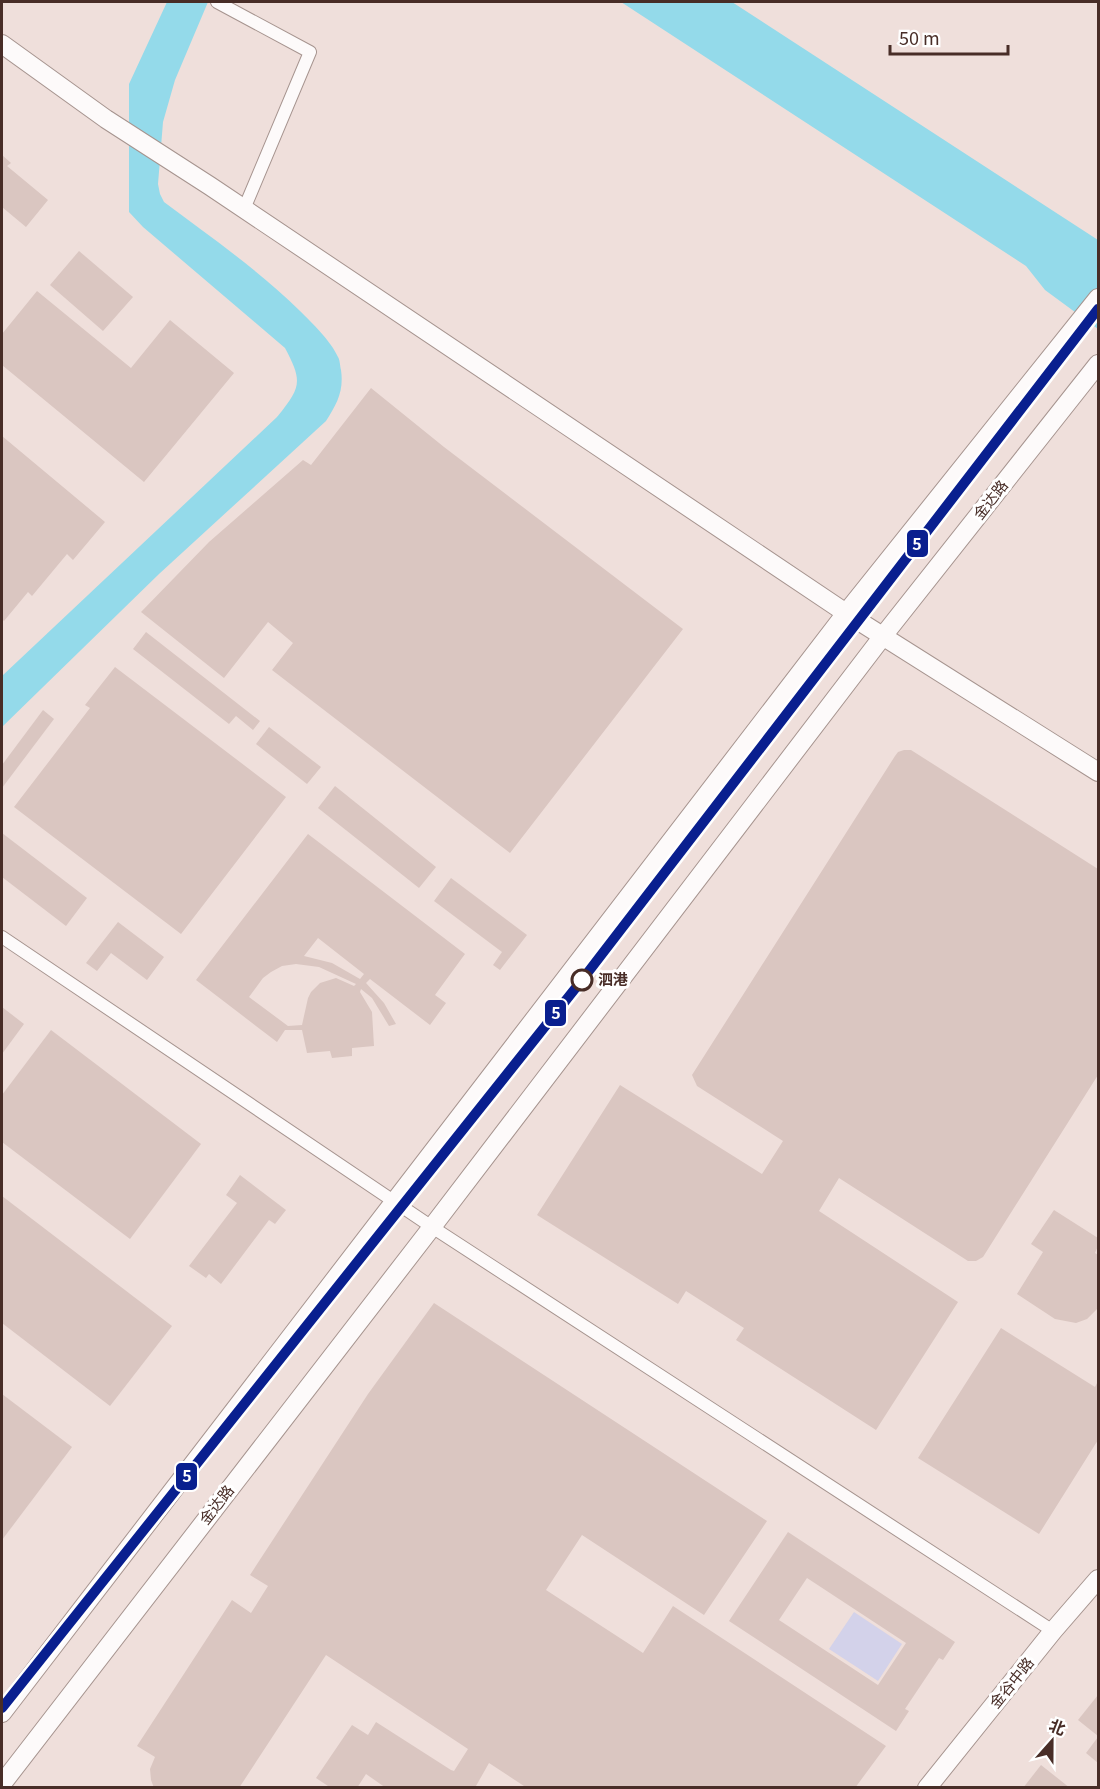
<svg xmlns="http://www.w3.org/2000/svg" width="1100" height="1789" viewBox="0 0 1100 1789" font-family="Georgia,'Noto Sans SC',serif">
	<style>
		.green { fill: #d3d2ea }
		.water { fill: #94daea }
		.building { fill: #dac6c1; fill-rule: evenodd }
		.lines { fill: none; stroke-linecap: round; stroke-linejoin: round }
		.street-casing { stroke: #a6948f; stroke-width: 14 }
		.secondary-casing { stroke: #a6948f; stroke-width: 20 }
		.street { stroke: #fdfafa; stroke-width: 12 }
		.secondary { stroke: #fdfafa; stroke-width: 18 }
		.metro-1-casing { stroke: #fff; stroke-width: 15 }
		.metro-1 { stroke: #091f8f; stroke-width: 10 }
		.stop-dot { fill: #fff; stroke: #482d27; stroke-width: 3 }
		.labels { text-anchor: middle; stroke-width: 6; stroke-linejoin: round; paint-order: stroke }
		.street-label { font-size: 15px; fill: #482d27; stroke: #fff }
		.stop-label { font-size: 15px; font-weight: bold; fill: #482d27; stroke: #fff; text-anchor: start }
		.line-badge { stroke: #fff; stroke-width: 2 }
		.badge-label { font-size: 16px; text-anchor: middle; font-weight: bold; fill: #fff }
	</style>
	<rect width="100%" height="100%" fill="#efdfdb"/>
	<!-- green -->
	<path class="green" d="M854 1612 902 1644 878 1681 829 1649Z"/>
	<!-- water -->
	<g class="water">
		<path d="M167 2H208L175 80 163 122 158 184 160 194 164 202C211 237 258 270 300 311 312 323 331 341 338 357 340 360 340 366 341 370 344 391 337 404 326 421L159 574 2 727V676L277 417C301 387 303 382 285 348L143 227 129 212V84Z"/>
		<path d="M621 2H732L1098 240V329L1045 290 1026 266Z"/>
	</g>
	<!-- building -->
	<g class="building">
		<path d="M2 155 11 163 7 166 48 200 26 227 2 207Z"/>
		<path d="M79 251 133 297 103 331 50 285Z"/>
		<path d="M37 291 131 368 170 320 234 373 144 482 2 365V334Z"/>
		<path d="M371 388 444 447 683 629 510 853 272 670 293 643 268 622 224 678 141 612 209 542 303 460 311 465Z"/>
		<path d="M2 436 105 522 73 560 67 554 32 596 28 592 4 621 2 619Z"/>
		<path d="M146 632 260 721 253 730 236 716 229 724 133 649Z"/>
		<path d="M115 667 286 797 181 934 14 807 90 708 85 705Z"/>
		<path d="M43 710 54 719 2 788V765Z"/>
		<path d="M269 727 321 767 307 784 256 744Z"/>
		<path d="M904 750H911L1098 869V1075L983 1257 976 1261H968L839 1178 819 1211 958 1302 876 1430 736 1340 744 1328 686 1291 678 1304 537 1215 620 1085 762 1174 783 1141 697 1086 692 1075 895 756 898 752Z"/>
		<path d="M335 786 436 867 419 888 318 808Z"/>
		<path d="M2 833 87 898 66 926 2 877Z"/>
		<path d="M308 834 465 954 435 995 446 1003 430 1025 370 979 366 983 384 1003 396 1024 389 1026 372 998 361 989 360 992 372 1012 374 1046 352 1048V1056L332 1058 330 1051 307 1053 302 1030H285L277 1042 196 980ZM318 938 364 974 360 979 332 963 304 956ZM296 964 319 967 356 984 354 986 336 978 320 983 311 992 308 998 302 1025 288 1026 249 997 263 978 271 972 282 966Z"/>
		<path d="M451 878 527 935 500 970 493 965 502 952 434 901Z"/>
		<path d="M118 922 164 957 147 980 111 953 97 971 86 963Z"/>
		<path d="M2 1007 24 1024 2 1054Z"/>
		<path d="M51 1030 201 1144 130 1239 2 1142V1095Z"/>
		<path d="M240 1175 286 1210 275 1224 269 1220 221 1284 209 1274 206 1278 189 1266 237 1203 226 1195Z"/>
		<path d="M2 1196 172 1326 110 1406 2 1323Z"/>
		<path d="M1054 1210 1098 1238V1246L1095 1253 1098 1255V1308L1087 1319 1076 1323 1055 1319 1017 1294 1043 1252 1031 1244Z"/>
		<path d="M434 1303 767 1521 704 1615 582 1535 546 1590 643 1653 673 1606 886 1746 855 1788H527L489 1763 476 1786 478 1788H386L366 1774 357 1788H331L316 1778 352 1725 368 1735 376 1722 451 1770 454 1771 468 1749 326 1655 239 1788H154L151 1780 150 1769 155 1757 137 1746 232 1600 251 1613 268 1586 250 1575 368 1394Z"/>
		<path d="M1001 1328 1095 1387 1098 1381V1440L1039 1534 918 1458Z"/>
		<path d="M2 1394 72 1447 2 1540Z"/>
		<path d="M788 1532 955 1642 943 1660 939 1658 905 1709 909 1711 896 1731 729 1621ZM807 1578 906 1643 878 1685 779 1620Z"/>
		<path d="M1098 1695V1736L1078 1720Z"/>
		<path d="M1098 1737V1763L1086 1753Z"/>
		<path d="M1041 1765 1070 1788H1023Z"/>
	</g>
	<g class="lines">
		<!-- street casing -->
		<g class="street-casing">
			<g id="street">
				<path d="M217 2 310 52 244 209"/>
				<path d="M2 937 432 1227 1053 1631"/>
			</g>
		</g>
		<!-- secondary casing -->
		<g class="secondary-casing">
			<g id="secondary">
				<path d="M2 44 106 119 210 186 846 613 1098 772"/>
				<path d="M2 1713 846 613 1098 298"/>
				<path d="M2 1784 432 1227 883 636 1098 364"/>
				<path d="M927 1788 1053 1631 1098 1579"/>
			</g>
		</g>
		<!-- street -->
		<use href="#street" class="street"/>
		<!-- secondary -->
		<use href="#secondary" class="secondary"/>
		<!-- metro-1 casing -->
		<g class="metro-1-casing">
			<path id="metro-1" d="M2 1708 582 980 1098 309"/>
		</g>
		<!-- metro-1 -->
		<use href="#metro-1" class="metro-1"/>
	</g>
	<!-- markers -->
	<circle class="stop-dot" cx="582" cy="980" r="10"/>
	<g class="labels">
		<!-- street labels -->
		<g class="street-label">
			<text transform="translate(991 500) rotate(-52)" y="5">金达路</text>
			<text transform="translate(217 1505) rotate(-52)" y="5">金达路</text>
			<text transform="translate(1012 1683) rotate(-51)" y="5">金谷中路</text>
		</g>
		<!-- stop labels -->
		<g class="stop-label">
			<text x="598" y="985">泗港</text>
		</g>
	</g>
	<g class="line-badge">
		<rect x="906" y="529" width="23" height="29" rx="6" fill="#091f8f"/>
		<rect x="544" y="999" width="23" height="28" rx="6" fill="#091f8f"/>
		<rect x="175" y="1462" width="23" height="29" rx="6" fill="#091f8f"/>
	</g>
	<g class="badge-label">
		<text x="917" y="550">5</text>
		<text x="556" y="1019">5</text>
		<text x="187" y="1482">5</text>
	</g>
	<!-- border -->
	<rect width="1100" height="1789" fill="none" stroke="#482d27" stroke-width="6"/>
	<!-- north arrow -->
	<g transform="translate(1052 1741) rotate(21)" stroke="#ffffff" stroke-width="4.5" paint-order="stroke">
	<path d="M0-4.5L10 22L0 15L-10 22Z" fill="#482d27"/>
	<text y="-9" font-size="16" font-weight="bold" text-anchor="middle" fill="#482d27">北</text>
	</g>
	<!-- scale -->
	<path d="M890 45v9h118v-9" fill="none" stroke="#482d27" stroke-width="3"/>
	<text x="899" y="45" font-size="18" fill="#482d27" stroke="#ffffff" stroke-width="4.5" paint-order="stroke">50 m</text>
</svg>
